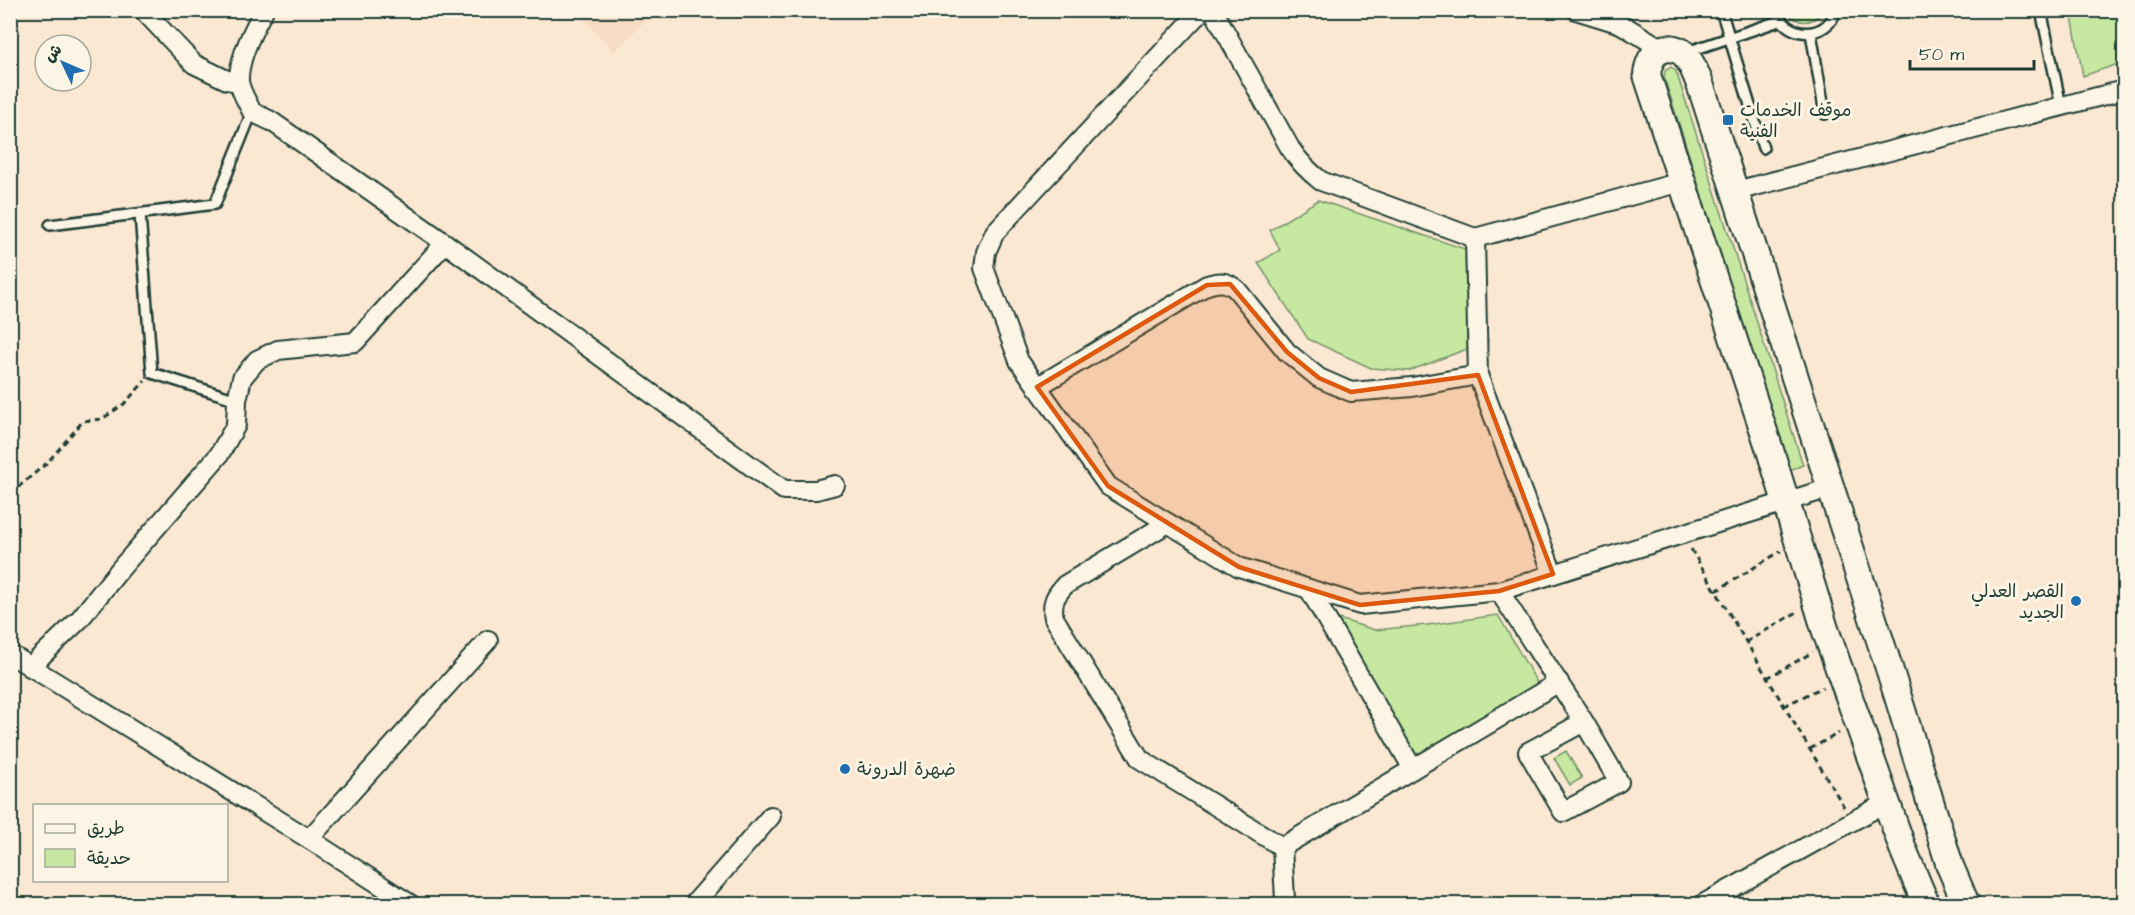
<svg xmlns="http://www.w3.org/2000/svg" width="2135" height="915" viewBox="0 0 2135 915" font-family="'Architects Daughter','Playpen Sans Arabic',sans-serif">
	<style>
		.built { fill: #f7dcc3 }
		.green { fill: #c7e8a0; stroke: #73926a; stroke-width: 1.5 }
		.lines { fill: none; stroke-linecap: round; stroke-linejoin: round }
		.lane-casing { stroke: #1f3d34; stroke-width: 14 }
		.street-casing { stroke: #1f3d34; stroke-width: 22 }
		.secondary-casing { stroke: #1f3d34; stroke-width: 30 }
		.path { stroke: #1f3d34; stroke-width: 3; stroke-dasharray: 6 4.5; stroke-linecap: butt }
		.lane { stroke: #fcf5e5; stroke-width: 9 }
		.street { stroke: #fcf5e5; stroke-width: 18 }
		.secondary { stroke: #fcf5e5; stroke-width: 26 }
		.marked { fill: #de580e; fill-opacity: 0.2; stroke: #de580e; stroke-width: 4.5; stroke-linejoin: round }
		.poi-dot { fill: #1f6fb2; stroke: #fcf5e5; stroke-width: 2 }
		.labels { text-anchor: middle; stroke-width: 6; stroke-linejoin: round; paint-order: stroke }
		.poi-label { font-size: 18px; fill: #1f3d34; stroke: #fcf5e5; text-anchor: start }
	</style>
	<rect width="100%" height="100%" fill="#fbe8d3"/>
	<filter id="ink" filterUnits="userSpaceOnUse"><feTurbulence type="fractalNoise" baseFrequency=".0167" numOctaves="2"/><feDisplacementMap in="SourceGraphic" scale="12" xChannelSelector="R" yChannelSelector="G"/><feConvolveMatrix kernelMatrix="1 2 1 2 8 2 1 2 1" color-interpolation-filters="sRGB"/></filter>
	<g filter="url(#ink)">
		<!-- built -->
		<path class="built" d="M581 11V10L655 11 614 52 584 20Z"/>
		<!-- green -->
		<g class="green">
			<path d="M1787 11H1822C1813 25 1797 25 1787 11Z"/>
			<path d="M2071 11H2124V62L2083 76Z"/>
			<path d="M1671 67 1676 71 1803 465 1790 470 1664 77 1665 71Z"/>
			<path d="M1318 200 1465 249 1488 341 1409 371 1371 368 1308 339 1258 263 1280 250 1270 230Z"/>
			<path d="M1498 615 1543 693 1425 761 1413 753 1329 616 1375 630 1427 625Z"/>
			<path d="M1566 751 1582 778 1570 785 1554 758Z"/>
		</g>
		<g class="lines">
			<!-- lane casing -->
			<g class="lane-casing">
				<g id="lane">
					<path d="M1721 10 1763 148"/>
					<path d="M1777 10C1785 40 1828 40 1836 10"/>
					<path d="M2041 10 2061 106"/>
					<path d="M1811 33 1825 114"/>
					<path d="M1684 53 1782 20"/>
					<path d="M140 214 152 373 237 400"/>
					<path d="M50 225 215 204 252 112"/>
				</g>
			</g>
			<!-- street casing -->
			<g class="street-casing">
				<g id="street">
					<path d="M143 10 194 64 227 80 239 82"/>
					<path d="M264 10C254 28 238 60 239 81 240 91 248 103 252 112L271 121 445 243 784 490H816L835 485"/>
					<path d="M1202 10 995 232 986 252 984 268 1019 361 1108 486 1239 567 1360 605 1499 591 1830 488"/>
					<path d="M1213 10 1290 148C1299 162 1308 171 1321 181L1475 238 1478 375"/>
					<path d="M1576 10 1621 24 1662 49"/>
					<path d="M1736 191 2124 90"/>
					<path d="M1475 238 1681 182"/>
					<path d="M1037 387 1207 285C1220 281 1227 281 1237 290L1287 352 1319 378 1351 392 1412 387 1478 375 1553 574"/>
					<path d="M1168 523 1065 585C1055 596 1051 603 1054 618L1140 759 1282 847 1285 899 1281 904"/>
					<path d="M1309 589 1413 769"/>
					<path d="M1499 591 1584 722 1619 782 1563 812 1528 752 1584 722"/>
					<path d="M10 654 309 839 410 904"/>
					<path d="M30 667 79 620 121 568 219 455 236 425 237 400 242 378 257 360 278 350 355 342 445 243"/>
					<path d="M309 839 488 640"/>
					<path d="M1282 847 1559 682"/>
					<path d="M694 904 771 816"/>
					<path d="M1703 904 1887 802"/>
				</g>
			</g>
			<!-- secondary casing -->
			<g class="secondary-casing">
				<path id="secondary" d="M1926 904 1903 849 1825 629 1770 450 1647 75C1648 65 1652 52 1663 49 1670 47 1680 49 1685 55 1697 68 1707 106 1713 124L1890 671 1950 866 1966 904"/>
			</g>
			<!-- path -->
			<g class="path">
				<path d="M10 494 47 463 83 421 102 419 124 404 145 381"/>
				<path d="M1691 549 1844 807"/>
				<path d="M1716 591 1781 551"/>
				<path d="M1746 642 1799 611"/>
				<path d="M1767 678 1813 652"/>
				<path d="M1784 706 1823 687"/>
				<path d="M1810 749 1839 733"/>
			</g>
			<!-- lane -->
			<use href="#lane" class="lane"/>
			<!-- street -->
			<use href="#street" class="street"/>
			<!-- secondary -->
			<use href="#secondary" class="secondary"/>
		</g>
	</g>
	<!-- marked area -->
	<path class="marked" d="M1230 284 1287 352 1319 378 1351 392 1478 375 1553 574 1499 591 1360 605 1239 567 1108 486 1037 387 1207 285Z"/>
	<!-- markers -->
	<g class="poi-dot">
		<rect x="1722" y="114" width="12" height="12" rx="3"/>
		<circle cx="2076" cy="601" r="6"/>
		<circle cx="845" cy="769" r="6"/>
	</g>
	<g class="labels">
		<!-- poi labels -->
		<g class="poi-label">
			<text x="1740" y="116">موقف الخدمات<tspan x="1740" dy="21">الفنية</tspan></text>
			<text x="2064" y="597" text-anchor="end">القصر العدلي<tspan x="2064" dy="21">الجديد</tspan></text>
			<text x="857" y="775">ضهرة الدرونة</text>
		</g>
	</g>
	<!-- margin -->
	<rect width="2135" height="915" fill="none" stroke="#fcf5e5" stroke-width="36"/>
	<rect x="18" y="18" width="2099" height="879" fill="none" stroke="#1f3d34" stroke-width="2" filter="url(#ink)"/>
	<!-- legend -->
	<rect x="33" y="804" width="195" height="78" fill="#fcf5e5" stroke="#a4ab9e" stroke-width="1.5"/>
	<rect x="45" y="824" width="30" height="9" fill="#fcf5e5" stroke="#a4ab9e" stroke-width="1.5"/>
	<text x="87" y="834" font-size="18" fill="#1f3d34">طريق</text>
	<rect x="45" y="849" width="30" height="18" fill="#c7e8a0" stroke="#a4ab9e" stroke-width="1.5"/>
	<text x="87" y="864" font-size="18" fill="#1f3d34">حديقة</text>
	<!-- north arrow -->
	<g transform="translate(63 63) rotate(314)"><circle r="28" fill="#fcf5e5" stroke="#a4ab9e" stroke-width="1.5"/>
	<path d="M0-4.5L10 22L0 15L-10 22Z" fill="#1f6fb2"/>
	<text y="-9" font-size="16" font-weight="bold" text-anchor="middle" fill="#1f3d34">ش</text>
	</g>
	<!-- scale -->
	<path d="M1910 60v9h124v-9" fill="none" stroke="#1f3d34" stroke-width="3"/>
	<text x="1919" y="60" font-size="18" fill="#1f3d34" stroke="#fcf5e5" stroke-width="4.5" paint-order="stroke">50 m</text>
</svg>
